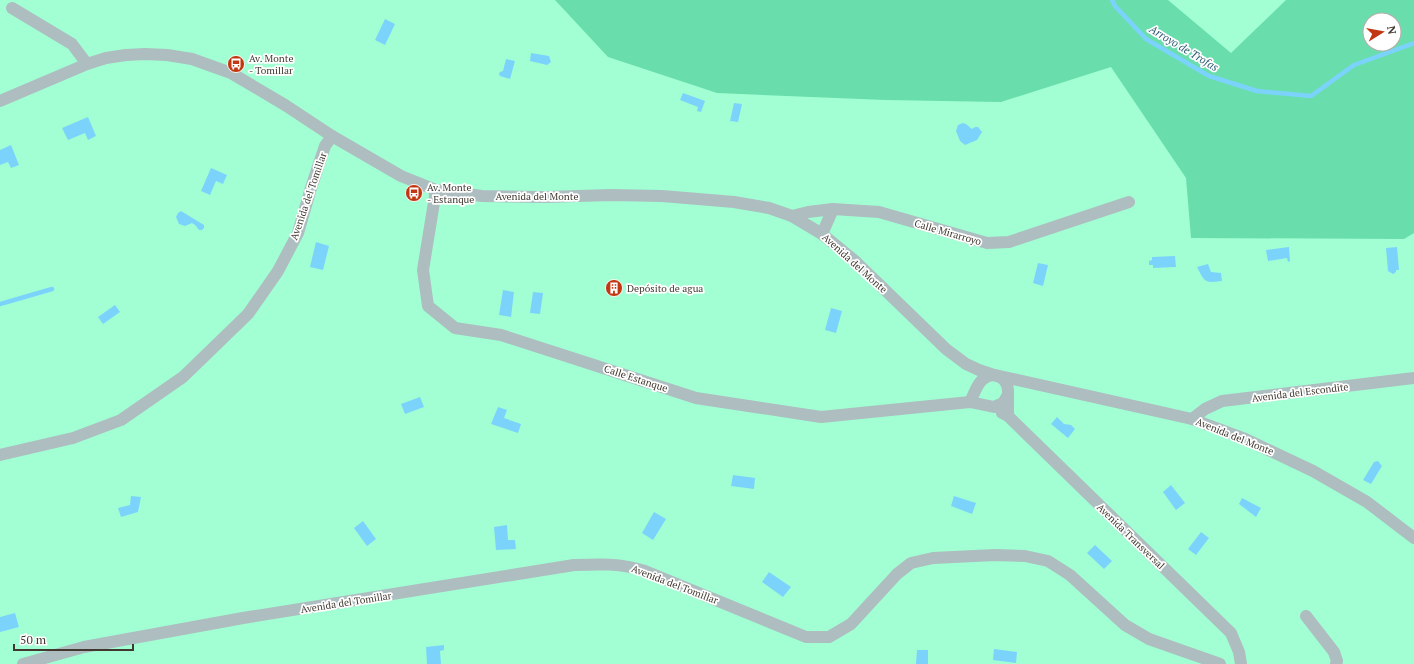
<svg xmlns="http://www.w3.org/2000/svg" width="1414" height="664" viewBox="0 0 1414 664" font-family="'PT Serif',serif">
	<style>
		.green { fill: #a1ffd3; fill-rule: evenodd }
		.forest { fill: #69deac; fill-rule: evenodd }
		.water { fill: #7bd3fc }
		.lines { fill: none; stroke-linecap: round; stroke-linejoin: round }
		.stream { stroke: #7bd3fc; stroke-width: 4.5 }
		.minor { stroke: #aebdc0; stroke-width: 12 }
		.labels { text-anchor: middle; stroke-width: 3.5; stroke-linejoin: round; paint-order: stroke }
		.poi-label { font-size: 10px; fill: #413930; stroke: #fff; text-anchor: start }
		.street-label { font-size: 10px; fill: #413930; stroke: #fff }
		.water-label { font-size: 11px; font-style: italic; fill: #2c5c73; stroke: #fff }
	</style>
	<rect width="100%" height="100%" fill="#fef9f5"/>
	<!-- green -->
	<path class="green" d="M0 0H1414V664H0ZM1370 20H1394V44H1370Z"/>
	<!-- forest -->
	<path class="forest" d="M555 0H1168L1231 53 1286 0H1414V233L1404 239 1191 238 1186 178 1111 67 1001 102 885 100 717 93 608 57ZM1370 20H1394V44H1370Z"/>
	<!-- water -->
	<g class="water">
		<path d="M385 19 395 24 385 45 375 40Z"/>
		<path d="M531 53 549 56 551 62 547 65 530 61Z"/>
		<path d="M506 59 515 61 510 79 500 76 499 74 500 72 503 71Z"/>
		<path d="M683 93 705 101 701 112 697 111 698 107 680 100Z"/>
		<path d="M734 103 742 104 738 122 730 121Z"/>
		<path d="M88 117 96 136 88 140 85 133 68 140 62 128Z"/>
		<path d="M963 123 966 124 972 129 975 127H978L982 132 977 140 965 145 960 141 956 131 958 125Z"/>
		<path d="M11 145 19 165 11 168 8 162 0 165V150Z"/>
		<path d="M211 168 227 175 223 184 216 181 210 195 201 191Z"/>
		<path d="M181 211 204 225V228L202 230H199L195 225 192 223 185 226 179 224 176 217 178 213Z"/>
		<path d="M316 242 329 246 323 270 310 267Z"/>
		<path d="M1289 247 1290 261 1288 262 1287 258 1268 261 1266 250Z"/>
		<path d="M1397 247 1399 270H1396V272L1393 274 1388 271 1386 248Z"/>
		<path d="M1175 256 1176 267 1153 268V265H1149V261L1152 260V257Z"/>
		<path d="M1038 263 1048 265 1043 286 1033 283Z"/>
		<path d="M1208 264 1211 272 1221 273 1222 281C1205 283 1205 283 1197 267Z"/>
		<path d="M503 290 514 292 511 317 499 315Z"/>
		<path d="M533 292 543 293 540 314 530 313Z"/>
		<path d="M115 305 120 312 103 324 98 317Z"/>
		<path d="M831 308 842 311 836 333 825 330Z"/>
		<path d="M420 397 424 407 405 414 401 404Z"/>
		<path d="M498 407 507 410 504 418 521 424 518 433 491 424Z"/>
		<path d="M1057 417 1064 424 1071 425 1075 429 1068 438 1051 424Z"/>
		<path d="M1378 461 1382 466 1371 484 1363 480 1374 462Z"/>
		<path d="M733 475 755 478 754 489 731 486Z"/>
		<path d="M1171 485 1185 503 1176 510 1163 492Z"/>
		<path d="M131 496 141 497 138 512 121 517 118 508 130 505Z"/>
		<path d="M954 496 976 503 972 514 951 506Z"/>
		<path d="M1242 498 1261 508 1256 517 1239 504Z"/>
		<path d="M654 512 666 519 653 540 642 533Z"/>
		<path d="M363 521 376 539 367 546 354 528Z"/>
		<path d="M507 525 508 540H515L516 549 496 550 494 527Z"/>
		<path d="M1201 532 1209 538 1196 555 1188 549Z"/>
		<path d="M1095 545 1112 561 1104 569 1087 553Z"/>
		<path d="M769 572 791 587 783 597 762 582Z"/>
		<path d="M15 613 19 627 0 632V617Z"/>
		<path d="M444 645V650L440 651 441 664H427L426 647Z"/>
		<path d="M994 649 1017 652 1016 663 993 660Z"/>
		<path d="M917 650H928V664H916Z"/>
	</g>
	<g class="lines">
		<!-- stream -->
		<g class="stream">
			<path d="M1112 0 1115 6 1146 39 1209 76 1257 91 1311 96 1354 65 1414 43"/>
			<path d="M0 304 52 289"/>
		</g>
		<!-- minor -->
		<g class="minor">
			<path d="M12 8 72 44 87 64"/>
			<path d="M0 101 87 64 106 58 126 55 145 54 167 55 192 59 231 73 285 105 332 136 401 176 436 190 482 196 545 197 611 195 662 196 734 202 769 208 792 216 822 234 855 261 946 349 966 364 979 370 1000 377 1004 380 1007 385 1008 390V416"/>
			<path d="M436 190 423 270 428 306 455 328 501 335 696 398 821 417 970 402 994 407 1003 403 1008 395"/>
			<path d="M792 216 808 212 833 209 879 212 987 243 1009 242 1129 202"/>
			<path d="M822 234 833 209"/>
			<path d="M970 402C976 390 979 375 995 375L1192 419 1243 438 1313 471 1367 502 1414 538"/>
			<path d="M1002 413 1008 416 1231 633 1239 652 1241 664"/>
			<path d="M1192 419 1205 409 1222 401 1414 378"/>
			<path d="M0 455 73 438 121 420 183 377 248 314 278 271 298 233 311 188 325 146 332 136"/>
			<path d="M1306 616 1334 652 1337 661 1336 664"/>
			<path d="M23 664 84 647 243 618 574 565C598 564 621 563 645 571L806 637H829L851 624 897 574 911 563 933 558 995 555 1025 556 1048 561 1070 575 1125 625 1149 639 1220 664"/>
		</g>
	</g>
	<!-- icons -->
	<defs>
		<g id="bus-disc" transform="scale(0.9)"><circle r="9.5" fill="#c03712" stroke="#fff"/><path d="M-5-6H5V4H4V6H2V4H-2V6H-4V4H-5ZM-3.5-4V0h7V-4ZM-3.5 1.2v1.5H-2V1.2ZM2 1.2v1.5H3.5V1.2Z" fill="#fff"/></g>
		<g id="building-disc" transform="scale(0.9)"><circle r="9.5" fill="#c03712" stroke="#fff"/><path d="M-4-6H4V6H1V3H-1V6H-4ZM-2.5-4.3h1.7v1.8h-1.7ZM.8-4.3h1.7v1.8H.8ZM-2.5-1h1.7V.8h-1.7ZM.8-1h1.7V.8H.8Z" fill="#fff"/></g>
	</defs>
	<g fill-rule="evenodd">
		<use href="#bus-disc" x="236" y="64"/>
		<use href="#bus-disc" x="414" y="193"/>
		<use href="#building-disc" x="614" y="288"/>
	</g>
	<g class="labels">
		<!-- poi labels -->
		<g class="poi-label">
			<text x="249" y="62">Av. Monte<tspan x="249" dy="12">- Tomillar</tspan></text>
			<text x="427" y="191">Av. Monte<tspan x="427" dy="12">- Estanque</tspan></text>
			<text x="627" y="292">Depósito de agua</text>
		</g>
		<!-- street labels -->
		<g class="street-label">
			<text transform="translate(308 196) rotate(-71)" y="4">Avenida del Tomillar</text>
			<text x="537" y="200">Avenida del Monte</text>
			<text transform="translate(948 232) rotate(16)" y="4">Calle Mirarroyo</text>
			<text transform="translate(855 263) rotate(42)" y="4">Avenida del Monte</text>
			<text transform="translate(636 378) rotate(18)" y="4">Calle Estanque</text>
			<text transform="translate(1300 392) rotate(-7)" y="4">Avenida del Escondite</text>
			<text transform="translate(1235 436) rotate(22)" y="4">Avenida del Monte</text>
			<text transform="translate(1131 536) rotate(44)" y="4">Avenida Transversal</text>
			<text transform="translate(675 584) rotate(21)" y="4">Avenida del Tomillar</text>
			<text transform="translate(346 602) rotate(-9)" y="4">Avenida del Tomillar</text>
		</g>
		<!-- water labels -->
		<g class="water-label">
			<text transform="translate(1184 48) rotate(31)" y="4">Arroyo de Trofas</text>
		</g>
	</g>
	<!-- north arrow -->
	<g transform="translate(1382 32) rotate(79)"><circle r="19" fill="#ffffff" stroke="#b3b0ac"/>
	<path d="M0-3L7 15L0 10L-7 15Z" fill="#c03712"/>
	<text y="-6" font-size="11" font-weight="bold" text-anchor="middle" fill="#413930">N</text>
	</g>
	<!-- scale -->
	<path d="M14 644v6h119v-6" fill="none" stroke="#413930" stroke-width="2"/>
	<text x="20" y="644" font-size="12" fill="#413930" stroke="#ffffff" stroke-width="3" paint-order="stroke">50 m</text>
</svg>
